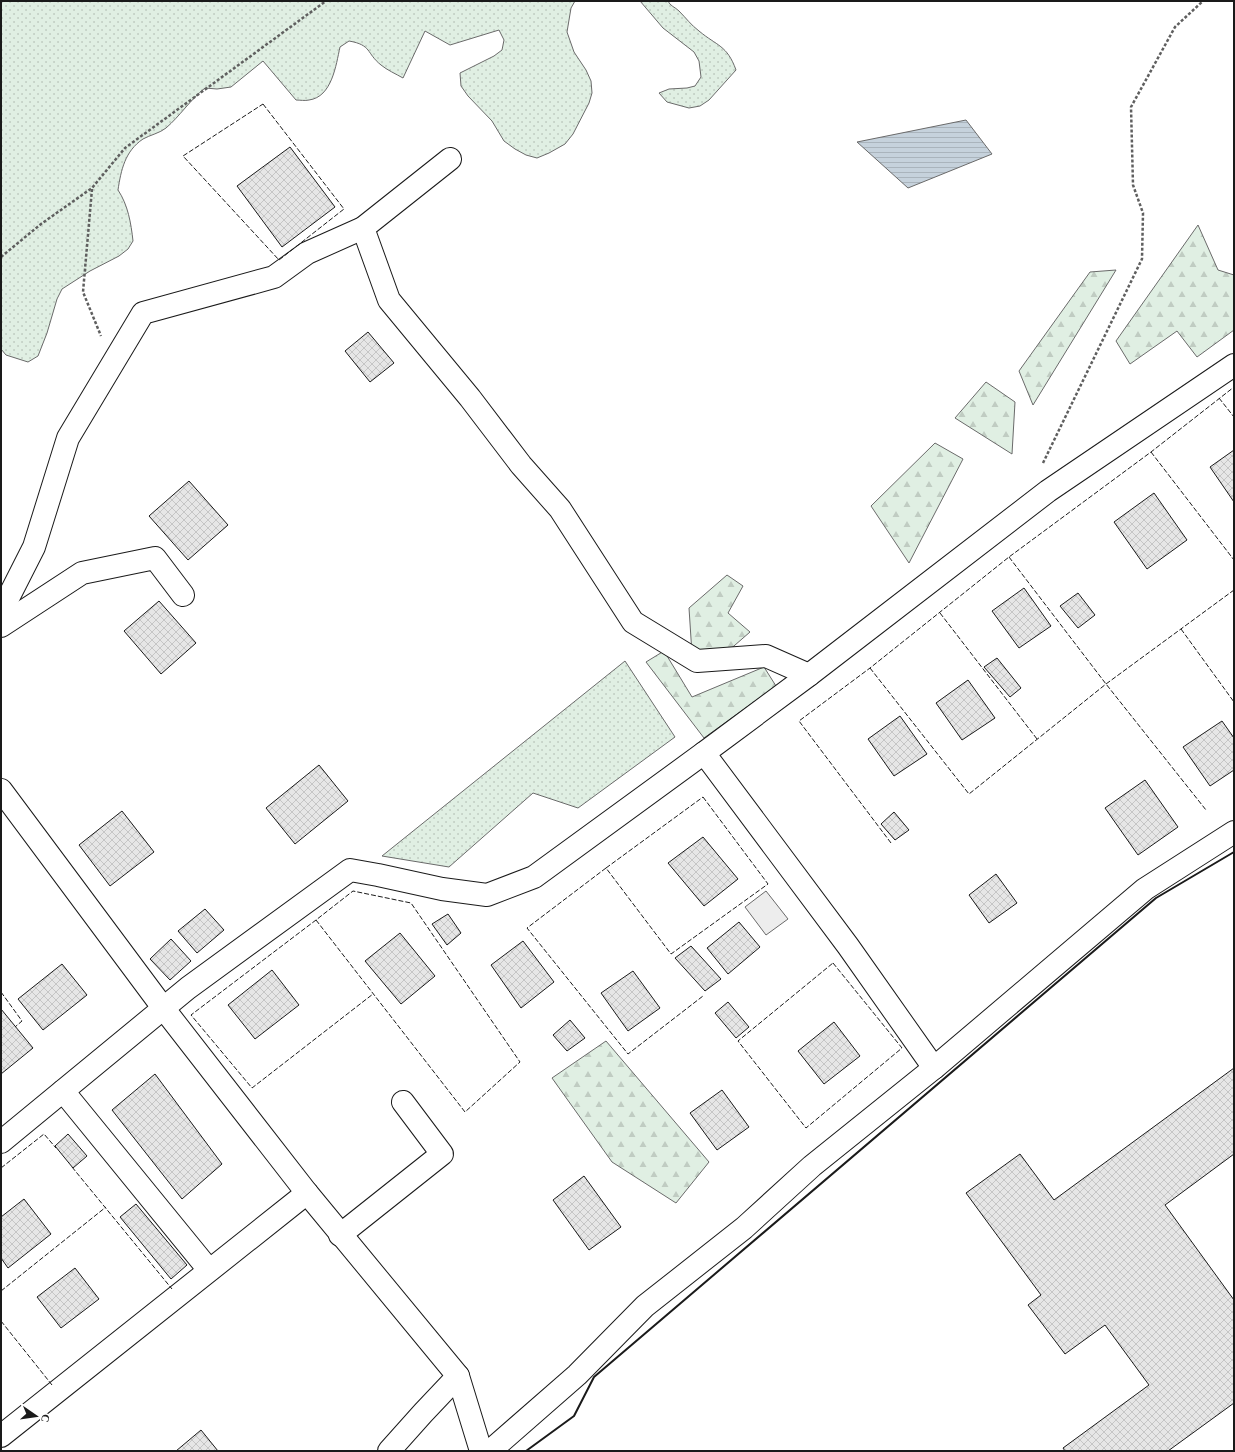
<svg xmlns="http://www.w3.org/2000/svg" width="1235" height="1452" viewBox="0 0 1235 1452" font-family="Georgia,serif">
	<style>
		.grass { fill: url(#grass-dots); stroke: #6a6a6a }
		.forest { fill: url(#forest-firs); stroke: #6a6a6a }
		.parking { fill: #ededed; stroke: #6a6a6a }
		.water { fill: url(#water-rules); stroke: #6a6a6a }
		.building { fill: url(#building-cross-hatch); stroke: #1a1a1a }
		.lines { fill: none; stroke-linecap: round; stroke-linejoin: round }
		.minor-casing { stroke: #1a1a1a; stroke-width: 24 }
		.path { stroke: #5f5f5f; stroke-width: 2.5; stroke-dasharray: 3 2; stroke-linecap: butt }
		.minor { stroke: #fff; stroke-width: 22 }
		.fence { stroke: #1a1a1a; stroke-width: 1; stroke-dasharray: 5 2; stroke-linecap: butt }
		.wall { stroke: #1a1a1a; stroke-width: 2 }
	</style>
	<defs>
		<pattern id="grass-dots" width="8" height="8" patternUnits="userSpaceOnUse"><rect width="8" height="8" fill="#e0efe3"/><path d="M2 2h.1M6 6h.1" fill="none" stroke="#c0ccc2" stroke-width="1.8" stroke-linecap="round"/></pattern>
		<pattern id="forest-firs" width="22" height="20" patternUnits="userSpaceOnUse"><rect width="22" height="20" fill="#e0efe3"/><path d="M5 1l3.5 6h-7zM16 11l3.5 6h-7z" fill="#c0ccc2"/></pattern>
		<pattern id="water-rules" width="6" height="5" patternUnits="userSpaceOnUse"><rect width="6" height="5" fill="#c6d2dc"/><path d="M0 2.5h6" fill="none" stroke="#aab4bc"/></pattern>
		<pattern id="building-cross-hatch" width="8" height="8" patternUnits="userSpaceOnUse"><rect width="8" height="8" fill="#e6e6e6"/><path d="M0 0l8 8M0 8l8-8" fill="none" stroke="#c5c5c5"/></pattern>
	</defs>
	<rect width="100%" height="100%" fill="#fff"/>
	<!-- grass -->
	<g class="grass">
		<path d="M3 1H575L571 8 567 32 574 52 586 70 591 81 592 93 589 103 573 134 565 144 549 153 537 158 526 155 515 149 504 141 492 121 468 96 461 86 460 73 494 56 502 50 504 40 499 30 450 45 425 31 403 78C396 74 387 70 381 65 366 53 372 45 349 41L340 47C336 65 332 97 309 100 305 101 300 100 296 100L263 61 231 87 217 89 205 88C190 100 180 116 166 128 160 133 150 135 143 139 125 151 121 170 118 190 128 205 131 223 133 241L128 249 119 256 90 271 62 289 57 299 47 333 38 356 28 362 6 355 1 349V3Z"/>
		<path d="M640 1H668C670 6 675 7 679 11 686 18 691 25 699 31 717 46 727 45 736 70L709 100 700 106 689 108 667 102 659 93 669 89 687 88 695 86 701 77 699 61 694 52 663 28Z"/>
		<path d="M625 661 675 737 578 808 533 793 449 867 382 856Z"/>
	</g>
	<!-- forest -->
	<g class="forest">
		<path d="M1198 225 1218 270 1234 275V330L1197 357 1177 331 1130 364 1116 341Z"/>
		<path d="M1116 270 1033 405 1019 371 1090 272Z"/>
		<path d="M986 382 1015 402 1012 454 955 418Z"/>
		<path d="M935 443 963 459 909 563 871 506Z"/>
		<path d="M727 575 743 586 728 613 750 632 727 652 692 654 689 608Z"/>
		<path d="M664 651 692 697 764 667 776 686 704 738 646 662Z"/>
		<path d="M606 1041 709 1162 676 1203 612 1162 552 1078Z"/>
	</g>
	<!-- parking -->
	<path class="parking" d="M766 891 788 919 766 935 745 907Z"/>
	<!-- water -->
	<path class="water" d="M966 120 992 154 908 188 857 142Z"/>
	<!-- building -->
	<g class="building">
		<path d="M290 147 335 207 282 247 237 186Z"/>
		<path d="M368 332 394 363 370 382 345 351Z"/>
		<path d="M1234 450V502L1210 467Z"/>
		<path d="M189 481 228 525 188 560 149 516Z"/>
		<path d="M1154 493 1187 540 1147 569 1114 522Z"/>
		<path d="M1024 588 1051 626 1019 648 992 611Z"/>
		<path d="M1078 593 1095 615 1078 628 1060 606Z"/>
		<path d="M159 601 196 643 161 674 124 631Z"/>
		<path d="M997 658 1021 688 1010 697 984 667Z"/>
		<path d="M968 680 995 718 962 740 936 703Z"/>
		<path d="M900 716 927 754 894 776 868 739Z"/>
		<path d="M1222 721 1234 738V770L1210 786 1183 747Z"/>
		<path d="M319 765 348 801 295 844 266 808Z"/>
		<path d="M1145 780 1178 827 1138 855 1105 808Z"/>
		<path d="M122 811 154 852 110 886 79 845Z"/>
		<path d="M894 812 909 830 895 840 881 824Z"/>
		<path d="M703 837 738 879 704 906 668 863Z"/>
		<path d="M996 874 1017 903 989 923 969 895Z"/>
		<path d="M205 909 224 930 197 953 178 931Z"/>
		<path d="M448 914 461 933 447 945 432 924Z"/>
		<path d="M739 922 760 947 728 974 707 948Z"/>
		<path d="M400 933 435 976 401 1004 365 961Z"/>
		<path d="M171 939 191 961 170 980 150 959Z"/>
		<path d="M523 941 554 982 521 1008 491 965Z"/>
		<path d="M691 946 721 979 705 991 675 958Z"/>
		<path d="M62 964 87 995 43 1030 18 999Z"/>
		<path d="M272 970 299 1005 255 1039 228 1005Z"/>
		<path d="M633 971 660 1008 628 1031 601 993Z"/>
		<path d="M728 1002 749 1027 736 1038 715 1013Z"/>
		<path d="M1 1009 33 1048 1 1074Z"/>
		<path d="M570 1020 585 1038 567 1051 553 1035Z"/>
		<path d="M834 1022 860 1056 824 1084 798 1051Z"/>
		<path d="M1234 1068V1154L1165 1205 1234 1300V1403L1168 1451H1065L1063 1448 1149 1385 1105 1325 1065 1354 1028 1305 1041 1295 966 1193 1020 1154 1054 1200Z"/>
		<path d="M155 1074 222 1164 182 1199 112 1110Z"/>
		<path d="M722 1090 749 1127 717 1150 690 1113Z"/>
		<path d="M68 1134 87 1156 73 1168 55 1146Z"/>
		<path d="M584 1176 621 1227 589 1250 553 1200Z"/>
		<path d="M24 1199 51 1234 8 1268 1 1258V1217Z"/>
		<path d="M136 1204 187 1265 171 1279 120 1217Z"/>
		<path d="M75 1268 99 1299 61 1328 37 1297Z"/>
		<path d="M201 1430 218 1451H176Z"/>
	</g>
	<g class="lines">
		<!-- minor casing -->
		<g class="minor-casing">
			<g id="minor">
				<path d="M363 228 389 300 470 398 521 465 560 509 633 622 697 661 766 656 809 675"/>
				<path d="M1 612 34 547 68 438 143 313 274 277 307 253 363 228 450 159"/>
				<path d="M1 626 82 573 155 558 183 595"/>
				<path d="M1 790 164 1009 307 1193 458 1376 481 1451"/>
				<path d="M934 1068 1145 889 1234 832"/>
				<path d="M63 1091 209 1270"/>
				<path d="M1 1142 188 988 350 870 378 875 442 889 487 895 534 877 704 753"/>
				<path d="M340 1235 442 1154 403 1102"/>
				<path d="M1 1436 307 1193"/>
				<path d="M389 1451 423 1413 458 1376"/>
				<path d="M490 1451 577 1375 645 1306 744 1228 812 1166 934 1068 848 946 704 753 809 675 1048 491 1234 365"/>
			</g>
		</g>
		<!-- path -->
		<g class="path">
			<path d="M92 189 83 292 101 336"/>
			<path d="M1 257 41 224 92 188 125 148 326 1"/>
			<path d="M1043 463 1142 259 1143 213 1133 185 1131 107 1175 27 1203 1"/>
		</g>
		<!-- minor -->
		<use href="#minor" class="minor"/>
		<!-- fence -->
		<g class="fence">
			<path d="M263 104 344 209 279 260 183 156Z"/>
			<path d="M1219 398 1234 417"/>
			<path d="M1151 452 1234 560"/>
			<path d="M1009 557 1106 684 1206 810"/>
			<path d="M940 613 1037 739"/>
			<path d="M1181 629 1234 702"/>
			<path d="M870 668 969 794 1106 684 1234 590"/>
			<path d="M703 797 768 884 671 954 606 868Z"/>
			<path d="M891 843 799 721 870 668 1009 557 1151 452 1234 387"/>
			<path d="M606 868 527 928 628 1054 703 996"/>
			<path d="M316 920 465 1112 520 1062 411 903 353 891 316 920 191 1015 252 1088 373 994"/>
			<path d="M833 963 902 1048 806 1128 738 1041Z"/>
			<path d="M1 992 22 1021 15 1027"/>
			<path d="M72 1167 172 1289"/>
			<path d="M1 1168 44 1134 56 1148"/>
			<path d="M1 1291 106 1207"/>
			<path d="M1 1321 52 1385"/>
		</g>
		<!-- wall -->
		<path class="wall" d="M526 1451 574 1416 594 1377 1156 898 1234 852"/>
	</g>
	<!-- border -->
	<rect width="1235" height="1452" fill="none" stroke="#1a1a1a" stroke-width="4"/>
	<!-- north arrow -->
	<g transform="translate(36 1416) rotate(103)" stroke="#ffffff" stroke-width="3" paint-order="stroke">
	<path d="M0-3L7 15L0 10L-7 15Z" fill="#1a1a1a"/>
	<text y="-6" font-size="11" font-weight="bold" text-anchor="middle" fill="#1a1a1a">С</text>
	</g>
</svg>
